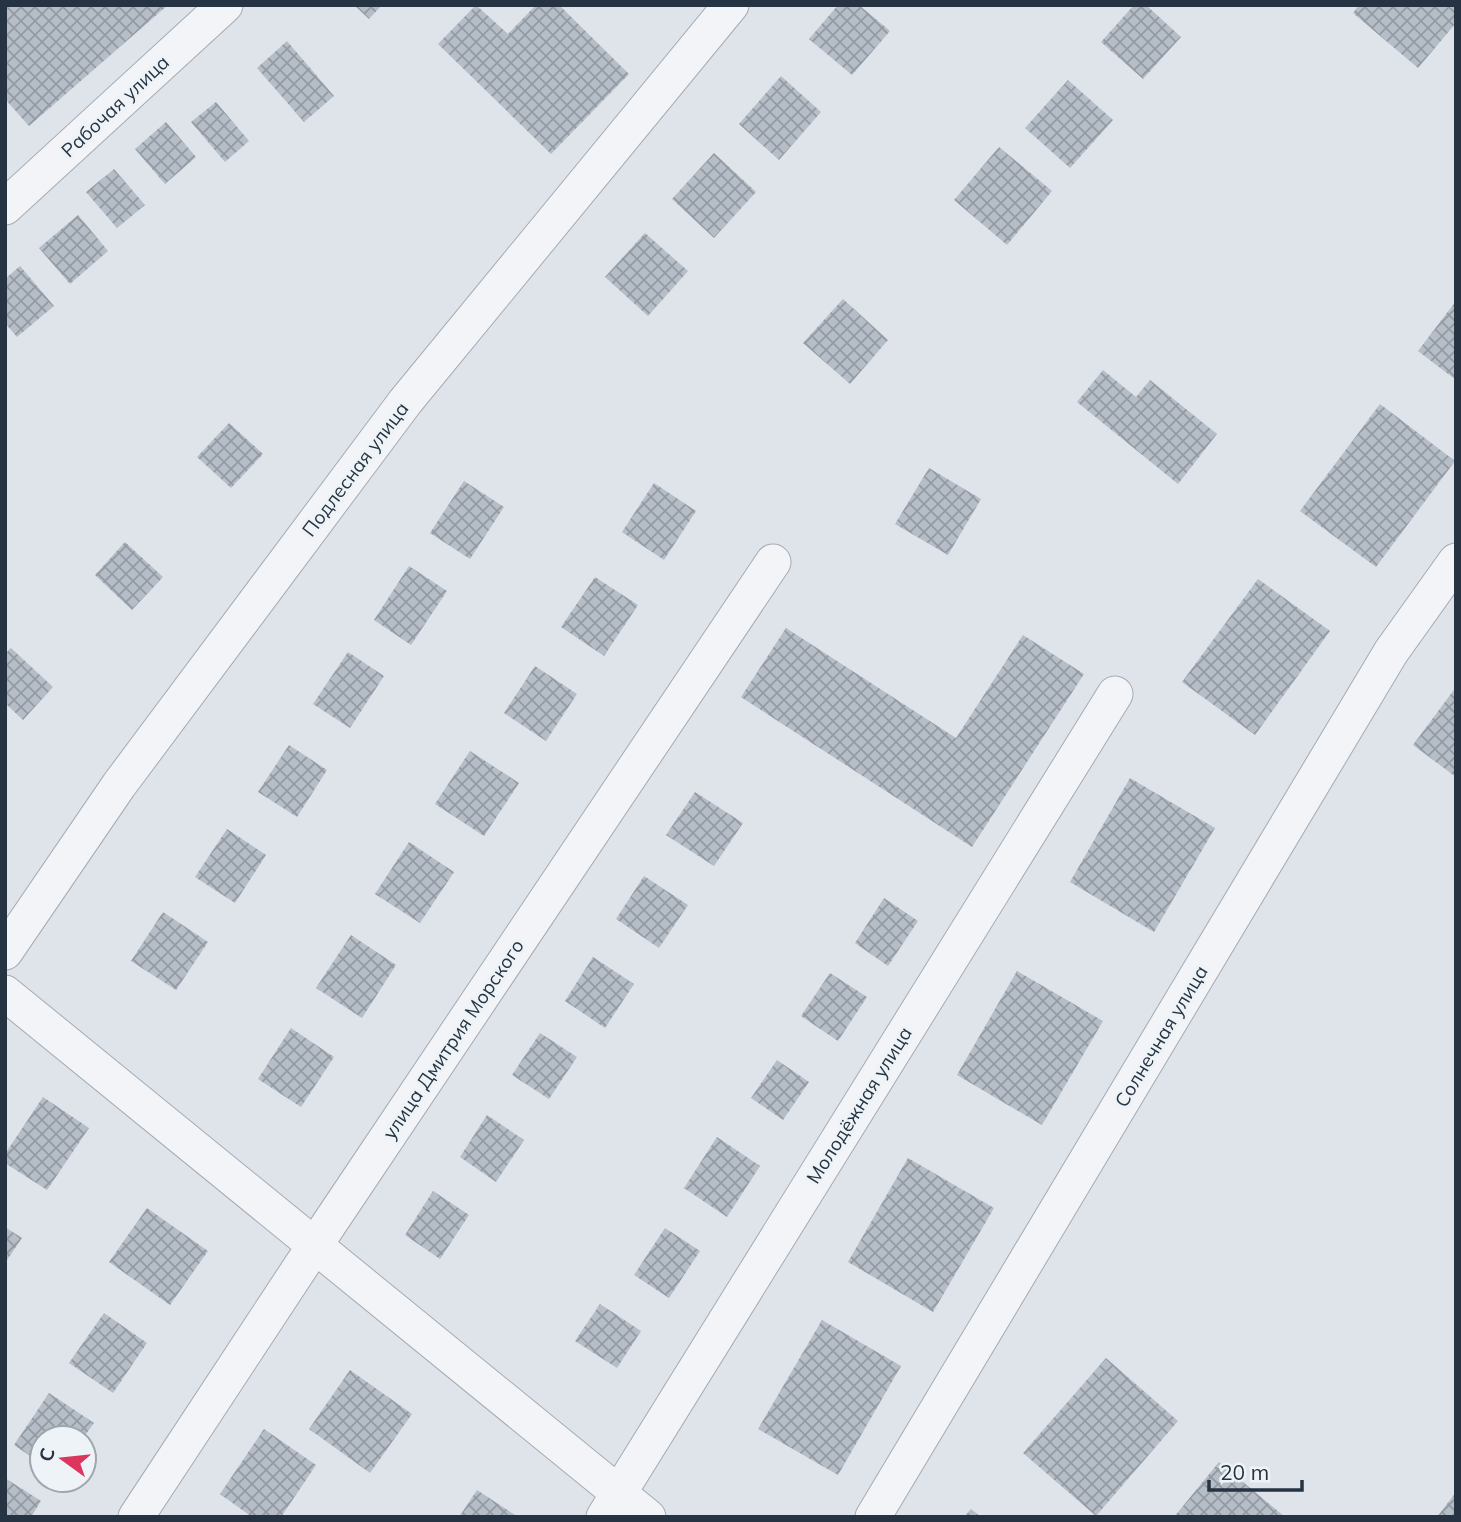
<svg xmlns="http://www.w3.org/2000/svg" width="1461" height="1522" viewBox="0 0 1461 1522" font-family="Mulish,sans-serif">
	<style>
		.building { fill: url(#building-cross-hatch) }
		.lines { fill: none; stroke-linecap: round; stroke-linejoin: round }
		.minor-casing { stroke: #a4abb4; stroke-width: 37 }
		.minor { stroke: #f2f4f7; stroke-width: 35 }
		.labels { text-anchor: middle; stroke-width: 6; stroke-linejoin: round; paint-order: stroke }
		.street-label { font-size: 19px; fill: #263342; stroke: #eef3f7 }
	</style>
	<defs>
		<pattern id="building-cross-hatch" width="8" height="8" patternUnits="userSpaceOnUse" patternTransform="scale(1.75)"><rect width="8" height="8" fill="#b5bdc7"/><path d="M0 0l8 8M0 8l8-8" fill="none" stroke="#939aa3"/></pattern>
	</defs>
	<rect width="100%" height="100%" fill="#dfe4ea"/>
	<!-- building -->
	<g class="building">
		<path d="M5 5H168L29 126 5 99Z"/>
		<path d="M354 5H382L369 19Z"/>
		<path d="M476 5 508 34 536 5H559L629 74 551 154 438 44Z"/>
		<path d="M838 5H859L890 31 852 75 809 39Z"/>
		<path d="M1134 5H1146L1181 37 1143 79 1101 42Z"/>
		<path d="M1359 5H1456V23L1418 68 1353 13Z"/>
		<path d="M287 41 334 96 304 122 257 68Z"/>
		<path d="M781 76 821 112 779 160 739 124Z"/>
		<path d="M1068 80 1113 120 1070 168 1025 128Z"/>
		<path d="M216 102 249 141 225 162 191 122Z"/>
		<path d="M166 122 196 157 165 184 135 149Z"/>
		<path d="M999 147 1052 191 1007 245 954 200Z"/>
		<path d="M714 153 756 192 714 238 672 199Z"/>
		<path d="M114 169 145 205 117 228 86 192Z"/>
		<path d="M78 215 108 251 70 284 39 248Z"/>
		<path d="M645 233 688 271 648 316 605 277Z"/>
		<path d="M20 266 54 306 17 337 5 323V279Z"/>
		<path d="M843 299 888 340 850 384 803 343Z"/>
		<path d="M1456 301V380L1418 351Z"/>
		<path d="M1103 370 1136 397 1150 380 1217 434 1178 484 1077 402Z"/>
		<path d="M1380 404 1455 461 1376 567 1300 511Z"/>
		<path d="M229 423 263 454 231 488 197 457Z"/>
		<path d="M929 468 981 499 948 555 895 524Z"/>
		<path d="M464 481 504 507 470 559 430 533Z"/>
		<path d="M654 483 696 511 664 560 622 532Z"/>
		<path d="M125 542 163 577 132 610 95 575Z"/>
		<path d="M409 566 447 591 411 645 374 620Z"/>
		<path d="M595 577 638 605 604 656 561 627Z"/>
		<path d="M1258 579 1330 631 1255 735 1182 682Z"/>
		<path d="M786 628 956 738 1023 635 1084 674 972 847 741 697Z"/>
		<path d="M11 648 53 687 23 720 5 703V654Z"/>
		<path d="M348 652 384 676 350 728 313 704Z"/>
		<path d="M535 666 577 694 546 741 504 713Z"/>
		<path d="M1456 687V777L1413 745Z"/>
		<path d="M289 745 327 770 297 817 258 792Z"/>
		<path d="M470 751 519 783 484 836 435 804Z"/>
		<path d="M1130 778 1215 828 1154 932 1070 882Z"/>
		<path d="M695 792 743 823 714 866 666 835Z"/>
		<path d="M227 829 266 855 235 903 195 877Z"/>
		<path d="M409 842 454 872 420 923 375 894Z"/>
		<path d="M644 876 688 905 659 948 616 919Z"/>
		<path d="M884 898 918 921 888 966 855 943Z"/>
		<path d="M163 912 208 942 176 990 131 961Z"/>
		<path d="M351 935 396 965 362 1018 316 988Z"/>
		<path d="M593 957 634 984 605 1028 565 1001Z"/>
		<path d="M1017 971 1103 1021 1042 1125 957 1075Z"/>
		<path d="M830 973 867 997 838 1041 801 1016Z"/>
		<path d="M291 1028 334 1057 301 1107 258 1079Z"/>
		<path d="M540 1033 577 1057 549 1099 512 1075Z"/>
		<path d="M777 1060 809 1082 783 1120 751 1098Z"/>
		<path d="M43 1097 89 1128 47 1190 5 1163V1154Z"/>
		<path d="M487 1115 524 1140 496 1182 460 1157Z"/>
		<path d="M717 1137 760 1166 727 1217 684 1188Z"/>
		<path d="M908 1158 994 1208 933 1312 848 1262Z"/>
		<path d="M433 1191 469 1215 440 1259 405 1235Z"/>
		<path d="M147 1208 208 1251 170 1305 109 1262Z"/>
		<path d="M5 1227 22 1238 5 1263Z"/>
		<path d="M665 1228 700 1251 669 1298 634 1275Z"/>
		<path d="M600 1304 641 1331 617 1368 575 1341Z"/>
		<path d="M104 1313 147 1343 113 1393 69 1363Z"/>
		<path d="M822 1320 901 1366 838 1475 758 1429Z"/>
		<path d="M1106 1358 1178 1421 1096 1516 1023 1453Z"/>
		<path d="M350 1370 412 1414 370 1473 309 1429Z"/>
		<path d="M49 1393 94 1423 83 1438H42V1464L14 1445Z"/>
		<path d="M264 1429 316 1465 281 1517H252L220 1494Z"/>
		<path d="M1219 1462 1285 1517H1174Z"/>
		<path d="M5 1478 41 1501 31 1517H5Z"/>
		<path d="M477 1490 518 1517H459Z"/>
		<path d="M1456 1492V1517H1437Z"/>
		<path d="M971 1509 981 1517H964Z"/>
	</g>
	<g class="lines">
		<!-- minor casing -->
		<g class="minor-casing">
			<g id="minor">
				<path d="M5 207 225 5"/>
				<path d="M5 952 119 785 405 402 731 5"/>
				<path d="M5 993 648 1517"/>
				<path d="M136 1517 315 1245 773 562"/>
				<path d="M604 1517 1115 694"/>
				<path d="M873 1517 1391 652 1456 561"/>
			</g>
		</g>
		<!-- minor -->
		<use href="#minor" class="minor"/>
	</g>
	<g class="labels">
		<!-- street labels -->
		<g class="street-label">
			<text transform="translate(115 106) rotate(-43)" y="7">Рабочая улица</text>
			<text transform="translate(355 469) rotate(-53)" y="7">Подлесная улица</text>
			<text transform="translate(1161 1036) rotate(-59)" y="7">Солнечная улица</text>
			<text transform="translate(453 1039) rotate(-56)" y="7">улица Дмитрия Морского</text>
			<text transform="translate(859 1105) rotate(-58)" y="7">Молодёжная улица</text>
		</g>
	</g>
	<!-- border -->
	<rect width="1461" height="1522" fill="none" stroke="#263342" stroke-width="14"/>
	<!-- north arrow -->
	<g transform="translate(63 1459) rotate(285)"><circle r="33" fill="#eef3f7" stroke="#9ea6af" stroke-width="2"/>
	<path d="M0-5L12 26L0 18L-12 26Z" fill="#dc365e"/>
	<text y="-10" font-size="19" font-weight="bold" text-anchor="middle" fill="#263342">С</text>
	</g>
	<!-- scale -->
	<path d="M1209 1480v10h93v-10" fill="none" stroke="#263342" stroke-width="3.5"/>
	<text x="1220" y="1480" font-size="21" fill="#263342" stroke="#eef3f7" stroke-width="5" paint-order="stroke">20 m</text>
</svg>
